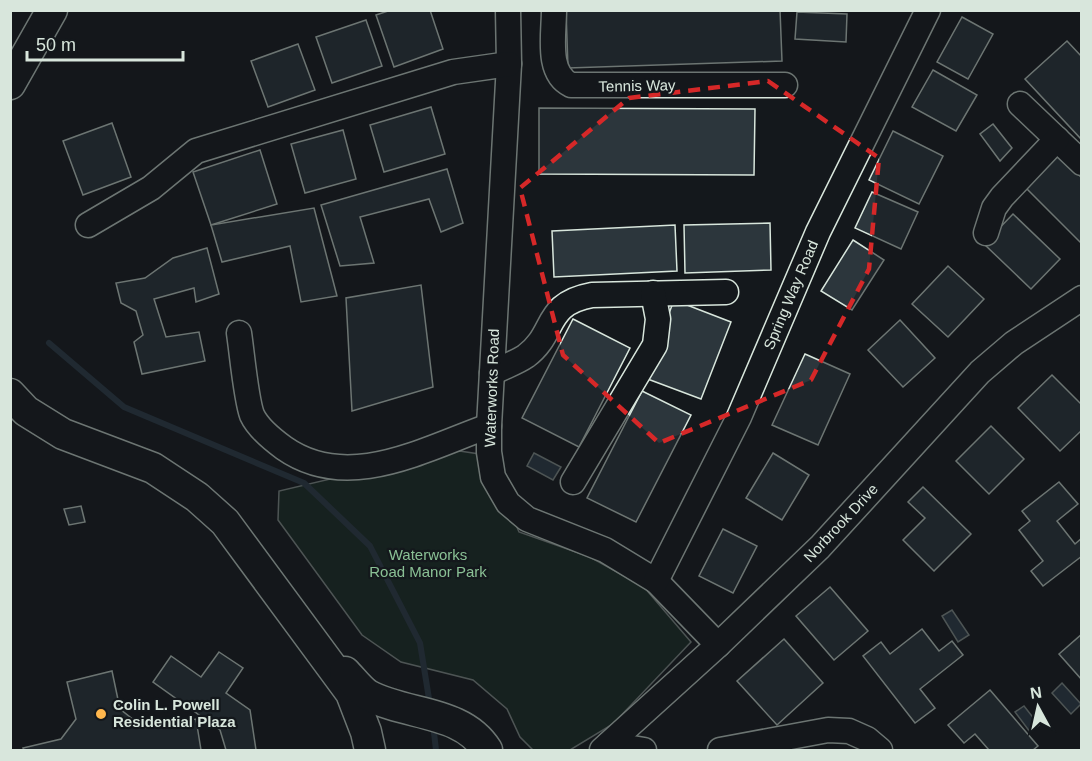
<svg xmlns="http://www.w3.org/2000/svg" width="1092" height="761" viewBox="0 0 1092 761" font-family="Arial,sans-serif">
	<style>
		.green { fill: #1a2d24; stroke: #939e99; stroke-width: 1.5 }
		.water { fill: #2f3f4d; stroke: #939e99; stroke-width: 1.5 }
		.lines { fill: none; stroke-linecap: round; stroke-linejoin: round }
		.stream { stroke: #2f3f4d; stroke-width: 6 }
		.building { fill: #2c363c; stroke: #d8e6dc; stroke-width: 1.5 }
		.minor-casing { stroke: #d8e6dc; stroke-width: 27 }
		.major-casing { stroke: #d8e6dc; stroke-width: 33 }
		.minor { stroke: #14181c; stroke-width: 24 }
		.major { stroke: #14181c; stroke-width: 30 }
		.marked { fill: none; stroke: #d62828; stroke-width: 4.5; stroke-dasharray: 12 8; stroke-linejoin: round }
		.poi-dot { fill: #ffb74d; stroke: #14181c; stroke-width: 2 }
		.labels { text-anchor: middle; stroke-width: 4.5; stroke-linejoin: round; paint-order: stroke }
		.street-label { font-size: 15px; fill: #d8e6dc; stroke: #14181c }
		.park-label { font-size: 15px; fill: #8ac095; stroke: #14181c }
		.poi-label { font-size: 15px; font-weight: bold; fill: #d8e6dc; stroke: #14181c; text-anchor: start }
	</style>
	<rect width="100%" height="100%" fill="#14181c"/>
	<!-- green -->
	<path class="green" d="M453 450 486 455 519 532 590 557 644 587 691 642 613 724 570 750H533L520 737 507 709 473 680 401 662 362 635 278 520 279 491Z"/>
	<!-- water -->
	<g class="water">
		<path d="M534 453 561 467 553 480 527 466Z"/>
		<path d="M952 610 969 635 958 642 942 616Z"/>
		<path d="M1062 683 1081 704 1071 714 1052 693Z"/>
		<path d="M1024 706 1039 725 1030 732 1015 712Z"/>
	</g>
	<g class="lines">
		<!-- stream -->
		<g class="stream">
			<path d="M49 343 124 407 304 483 370 546 420 643 430 705"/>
			<path d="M433 724 436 750"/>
		</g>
	</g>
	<!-- building -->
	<g class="building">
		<path d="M391 10H430L443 49 394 67 376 15Z"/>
		<path d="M566 10H780L782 61 568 68Z"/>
		<path d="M797 12 847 14 846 42 795 39Z"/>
		<path d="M962 17 993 34 968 79 937 62Z"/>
		<path d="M366 20 382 66 332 83 316 37Z"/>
		<path d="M1067 41 1082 57V140L1025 79Z"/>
		<path d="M298 44 315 90 268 107 251 61Z"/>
		<path d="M933 70 977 95 956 131 912 107Z"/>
		<path d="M431 107 445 154 384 172 370 125Z"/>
		<path d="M539 108 755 109 754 175 539 174Z"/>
		<path d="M112 123 131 177 83 195 63 141Z"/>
		<path d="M993 124 1012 148 1000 161 980 134Z"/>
		<path d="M343 130 356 179 305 193 291 144Z"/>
		<path d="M893 131 943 156 919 204 869 180Z"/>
		<path d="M260 150 277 204 211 225 193 172Z"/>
		<path d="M1057 153 1082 178V244L1024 186Z"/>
		<path d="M447 169 463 223 441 232 429 199 360 217 374 263 340 266 321 205Z"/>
		<path d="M872 192 918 212 901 249 855 228Z"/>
		<path d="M314 208 337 296 301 302 290 246 222 262 211 225Z"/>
		<path d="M1013 214 1060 259 1031 289 984 244Z"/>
		<path d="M770 223 771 270 685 273 684 225Z"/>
		<path d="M675 225 677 271 554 277 552 231Z"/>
		<path d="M853 240 884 260 852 310 821 291Z"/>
		<path d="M207 248 219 294 196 302 194 288 154 299 166 337 199 332 205 361 142 374 134 342 143 335 136 311 121 303 116 283 145 278 173 258Z"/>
		<path d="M948 266 984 299 948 337 912 304Z"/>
		<path d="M421 285 433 387 352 411 346 298Z"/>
		<path d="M674 300 731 322 701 399 645 378Z"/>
		<path d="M573 319 630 348 579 447 522 418Z"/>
		<path d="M900 320 935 358 903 387 868 350Z"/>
		<path d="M805 354 850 374 818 445 772 425Z"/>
		<path d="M1052 375 1082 405V430L1060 451 1018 408Z"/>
		<path d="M642 391 691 415 636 522 587 498Z"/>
		<path d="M991 426 1024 459 989 494 956 461Z"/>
		<path d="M773 453 809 475 782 520 746 498Z"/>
		<path d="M1059 482 1078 504 1057 521 1075 544 1082 538V556L1043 586 1031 571 1043 561 1019 530 1030 521 1022 511Z"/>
		<path d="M923 487 971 534 934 571 903 540 925 518 908 502Z"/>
		<path d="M81 506 85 522 69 525 64 509Z"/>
		<path d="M723 529 757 546 733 593 699 576Z"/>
		<path d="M830 587 868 631 834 660 796 616Z"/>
		<path d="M922 629 939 651 952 641 963 655 920 689 935 708 915 723 863 656 881 642 890 654Z"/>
		<path d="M1082 634V680L1059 654Z"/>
		<path d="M784 639 823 683 777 725 737 681Z"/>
		<path d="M219 652 243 668 226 693 250 710 256 750H226L220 730 153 682 171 656 201 677Z"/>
		<path d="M112 671 120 709 144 728 196 719 201 750H24L23 748 61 739 76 719 67 682Z"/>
		<path d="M990 690 1038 746 1033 750H989L975 734 964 743 948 725Z"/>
	</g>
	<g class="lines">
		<!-- minor casing -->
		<g class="minor-casing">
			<g id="minor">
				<path d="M508 10 509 64 489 426V452L493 477 508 503 527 519 605 550 656 581 718 645"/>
				<path d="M554 10C554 35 546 73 571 85H785"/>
				<path d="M1020 104 1082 163"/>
				<path d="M88 225 151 188 196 151 453 72 509 64"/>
				<path d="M986 233 994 208 1002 197 1057 139"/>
				<path d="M239 333C242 353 246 399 252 415 258 428 273 440 284 448 348 493 424 449 489 426"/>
				<path d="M492 373C503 367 516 363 526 356 557 333 543 304 592 295L726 292"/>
				<path d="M573 482 655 345 658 319 653 293"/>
				<path d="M656 581 739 417 818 232 928 10"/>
				<path d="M609 744 644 750"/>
				<path d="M602 750 718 645 820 547 980 372 1014 343 1082 298"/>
				<path d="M720 750 828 730 849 731 867 739 880 750"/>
			</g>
		</g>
		<!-- major casing -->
		<g class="major-casing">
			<g id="major">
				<path d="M10 84 52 10"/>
				<path d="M10 394 26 411 63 434 153 468 197 497 225 522 351 693 366 732 370 750"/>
				<path d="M345 672C352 679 360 690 368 695 407 716 462 710 487 750"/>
			</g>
		</g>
		<!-- minor -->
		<use href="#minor" class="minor"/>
		<!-- major -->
		<use href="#major" class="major"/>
	</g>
	<!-- marked area -->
	<path d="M0 0H1092V761H0ZM768 81 879 158 869 269 811 380 659 443 563 355 520 188 629 98Z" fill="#14181c" fill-opacity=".55" fill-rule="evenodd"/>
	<path class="marked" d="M768 81 879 158 869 269 811 380 659 443 563 355 520 188 629 98Z"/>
	<!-- markers -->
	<circle class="poi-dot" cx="101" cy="714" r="6"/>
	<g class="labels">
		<!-- street labels -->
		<g class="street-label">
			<text transform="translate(637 86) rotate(-1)" y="5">Tennis Way</text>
			<text transform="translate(791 295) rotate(-67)" y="5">Spring Way Road</text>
			<text transform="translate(492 388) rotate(-88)" y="5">Waterworks Road</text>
			<text transform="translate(841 523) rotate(-47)" y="5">Norbrook Drive</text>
		</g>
		<!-- park labels -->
		<g class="park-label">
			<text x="428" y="560">Waterworks<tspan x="428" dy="17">Road Manor Park</tspan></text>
		</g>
		<!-- poi labels -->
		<g class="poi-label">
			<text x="113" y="710">Colin L. Powell<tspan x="113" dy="17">Residential Plaza</tspan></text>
		</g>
	</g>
	<!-- border -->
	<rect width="1092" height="761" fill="none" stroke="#d8e6dc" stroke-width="24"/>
	<!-- north arrow -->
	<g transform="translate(1038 707) rotate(352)" stroke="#14181c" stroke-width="4.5" paint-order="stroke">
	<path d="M0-4.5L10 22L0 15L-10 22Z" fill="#d8e6dc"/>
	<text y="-9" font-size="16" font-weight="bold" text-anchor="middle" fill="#d8e6dc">N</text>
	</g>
	<!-- scale -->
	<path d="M27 51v9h156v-9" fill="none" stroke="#d8e6dc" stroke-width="3"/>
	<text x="36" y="51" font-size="18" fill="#d8e6dc" stroke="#14181c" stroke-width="4.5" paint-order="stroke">50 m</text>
</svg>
